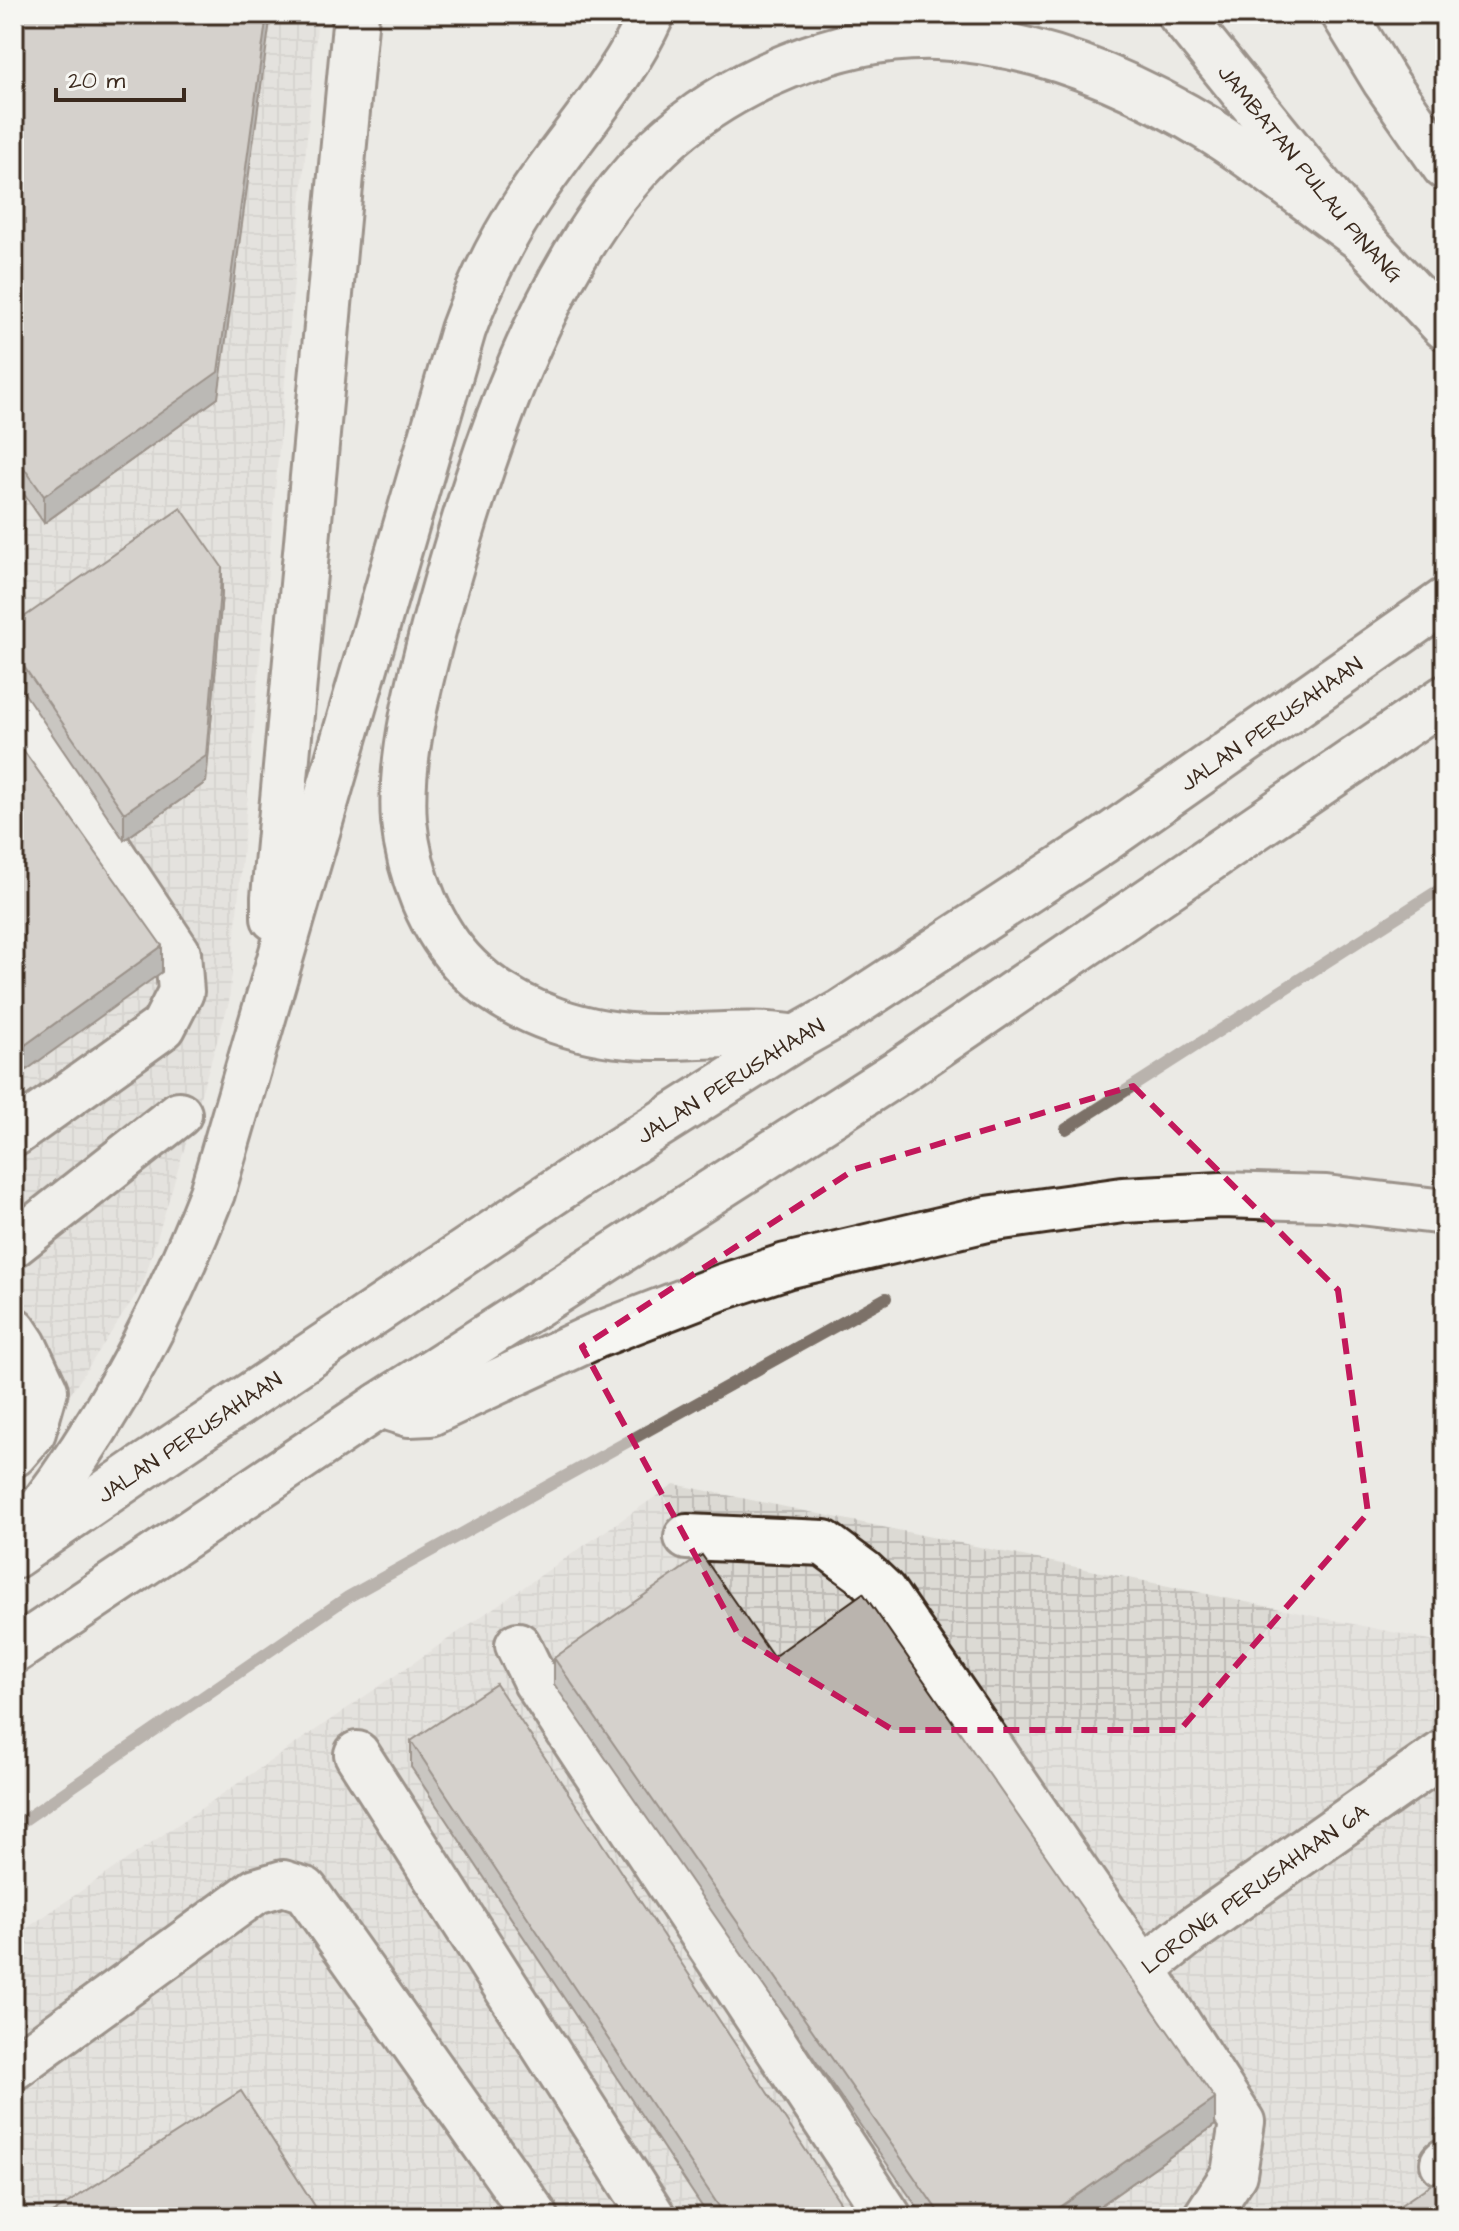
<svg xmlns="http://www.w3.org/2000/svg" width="1459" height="2231" viewBox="0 0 1459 2231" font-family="'Architects Daughter',sans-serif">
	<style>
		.industrial { fill: url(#industrial-grid) }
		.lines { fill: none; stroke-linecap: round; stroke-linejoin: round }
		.stream { stroke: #7c7167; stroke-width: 12 }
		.minor-casing { stroke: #3b2a1e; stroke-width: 50 }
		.major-casing { stroke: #3b2a1e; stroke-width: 50 }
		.highway-casing { stroke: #3b2a1e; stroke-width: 50 }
		.minor { stroke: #f6f6f2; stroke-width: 44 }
		.major { stroke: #f6f6f2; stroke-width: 44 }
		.highway { stroke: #f6f6f2; stroke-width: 44 }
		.wall { fill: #a09b96; stroke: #3b2a1e; stroke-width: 2 }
		.shaded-wall { fill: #827e7a; stroke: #3b2a1e; stroke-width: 2 }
		.building { fill: #bab4ae; stroke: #3b2a1e; stroke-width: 2 }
		.marked { fill: none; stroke: #c2185b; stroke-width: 6; stroke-dasharray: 16 10; stroke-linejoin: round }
		.labels { text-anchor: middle; stroke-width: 8; stroke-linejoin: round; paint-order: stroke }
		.street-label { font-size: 22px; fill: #3b2a1e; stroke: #f6f6f2 }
	</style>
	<defs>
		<pattern id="industrial-grid" width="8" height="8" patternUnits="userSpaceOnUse" patternTransform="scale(2)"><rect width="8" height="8" fill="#dcdad4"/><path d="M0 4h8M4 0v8" fill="none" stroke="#bebbb6"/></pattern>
	</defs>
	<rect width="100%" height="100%" fill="#ebeae5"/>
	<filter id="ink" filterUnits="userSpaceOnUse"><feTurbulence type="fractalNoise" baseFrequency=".0125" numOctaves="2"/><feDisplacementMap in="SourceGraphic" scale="16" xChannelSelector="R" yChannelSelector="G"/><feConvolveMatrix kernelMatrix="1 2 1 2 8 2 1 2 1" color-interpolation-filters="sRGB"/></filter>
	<g filter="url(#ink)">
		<!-- industrial -->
		<g class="industrial">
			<path d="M14 14H318L229 1002 143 1284 14 1480Z"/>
			<path d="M674 1484 1445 1643V2217H14V1937Z"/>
		</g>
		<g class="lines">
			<!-- stream -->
			<g class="stream">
				<path d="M1066 1129 1445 886"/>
				<path d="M14 1827 348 1597 886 1298"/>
			</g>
			<!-- minor casing -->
			<g class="minor-casing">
				<g id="minor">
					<path d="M14 707 178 953 181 992 163 1027 14 1134"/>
					<path d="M14 1244 179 1114"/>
					<path d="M14 1330 24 1345 45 1390 33 1432 14 1454"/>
					<path d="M687 1537 824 1543 863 1572 883 1591 1143 1969"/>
					<path d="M518 1645 536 1682 889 2217"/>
					<path d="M357 1754 653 2217"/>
					<path d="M14 2067 256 1891 283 1883 305 1890 536 2217"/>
					<path d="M1443 2163 1445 2161"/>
					<path id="s1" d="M1206 2217 1234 2174 1242 2122 1143 1969 1191 1931 1445 1752"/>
				</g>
			</g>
			<!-- major casing -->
			<g class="major-casing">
				<g id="major">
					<path id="s2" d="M14 1556 142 1468 572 1180 796 1038 842 1012 1103 841 1445 601"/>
					<path d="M14 1651 380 1405 903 1069 1445 698"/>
				</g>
			</g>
			<!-- highway casing -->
			<g class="highway-casing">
				<g id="highway">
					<path id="s3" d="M1180 14 1362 239 1445 327"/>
					<path d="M1344 14 1385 81 1445 167"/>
					<path d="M274 918V897L356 14"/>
					<path d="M796 1038C748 1030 703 1038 654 1037 590 1037 515 1015 468 968 430 930 409 874 404 821 399 753 423 667 441 601 483 451 544 257 659 147 728 81 841 34 936 37 1034 41 1130 81 1213 132 1264 164 1312 204 1362 239"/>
					<path d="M380 1405 409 1414 430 1413 595 1336 722 1287 786 1266 987 1219 1123 1200 1221 1195 1326 1198 1445 1212"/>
					<path d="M14 1542C100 1437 163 1319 212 1193L463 330C480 283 501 240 529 198 570 136 621 83 652 14"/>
				</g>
			</g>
			<!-- minor -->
			<use href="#minor" class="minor"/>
			<!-- major -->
			<use href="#major" class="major"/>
			<!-- highway -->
			<use href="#highway" class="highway"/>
		</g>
		<!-- wall -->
		<g class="wall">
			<path d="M14 14 218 398 44 523 14 480Z"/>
			<path d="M222 593 206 782 124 840 14 678V624Z"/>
			<path d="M773 1657 1215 2125 1084 2217H924L554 1684V1658Z"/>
			<path d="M411 1741 850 2217H709L411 1767Z"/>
		</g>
		<!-- shaded-wall -->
		<g class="shaded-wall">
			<path d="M267 14H271L218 398 44 523V496Z"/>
			<path d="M222 567V593L206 782 124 840V813Z"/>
			<path d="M162 946V972L14 1079V1053Z"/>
			<path d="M1215 2099V2125L1084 2217H1046Z"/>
		</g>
		<!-- building -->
		<g class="building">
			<path d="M14 14H267L218 372 44 496 14 454Z"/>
			<path d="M181 508 222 567 206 756 124 813 14 652V624Z"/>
			<path d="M14 737 162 946 14 1053Z"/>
			<path d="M702 1555 773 1657 863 1593 1215 2099 1046 2217H942L554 1658Z"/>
			<path d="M496 1684 850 2217H726L411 1741Z"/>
			<path d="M241 2091 322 2217H46Z"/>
			<path d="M1445 2175V2217H1383Z"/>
		</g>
	</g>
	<!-- marked area -->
	<path d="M0 0H1459V2231H0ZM1133 1086 1338 1290 1368 1513 1180 1730H893L739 1636 582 1347 855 1169Z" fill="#ebeae5" fill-opacity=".55" fill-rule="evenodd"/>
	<path class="marked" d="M1133 1086 1338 1290 1368 1513 1180 1730H893L739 1636 582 1347 855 1169Z"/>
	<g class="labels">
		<!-- street labels -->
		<g class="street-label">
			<text dy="8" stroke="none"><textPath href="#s3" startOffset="206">JAMBATAN PULAU PINANG</textPath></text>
			<text dy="8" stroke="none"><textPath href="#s2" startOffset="1508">JALAN PERUSAHAAN</textPath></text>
			<text dy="8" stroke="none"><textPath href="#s2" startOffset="860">JALAN PERUSAHAAN</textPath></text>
			<text dy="8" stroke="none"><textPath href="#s2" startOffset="212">JALAN PERUSAHAAN</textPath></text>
			<text dy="8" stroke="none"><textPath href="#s1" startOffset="424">LORONG PERUSAHAAN 6A</textPath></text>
		</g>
	</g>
	<!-- margin -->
	<rect width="1459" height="2231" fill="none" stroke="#f6f6f2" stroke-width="48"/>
	<rect x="24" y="24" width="1411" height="2183" fill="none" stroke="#3b2a1e" stroke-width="3" filter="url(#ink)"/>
	<!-- scale -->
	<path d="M56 88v12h128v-12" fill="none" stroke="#3b2a1e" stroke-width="4"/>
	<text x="68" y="88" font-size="24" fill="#3b2a1e" stroke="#f6f6f2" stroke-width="6" paint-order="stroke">20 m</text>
</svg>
